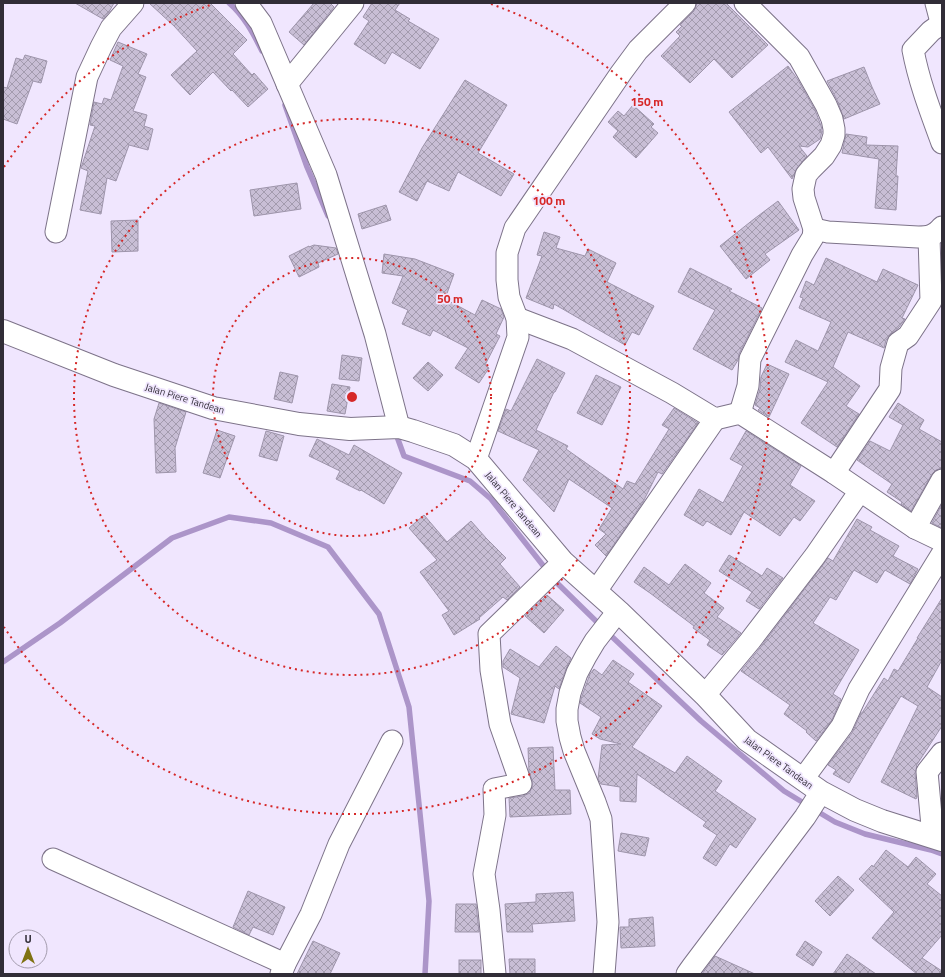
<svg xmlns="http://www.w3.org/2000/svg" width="945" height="977" viewBox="0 0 945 977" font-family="'Titillium Web',sans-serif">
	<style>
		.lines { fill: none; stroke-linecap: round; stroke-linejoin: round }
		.stream { stroke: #ac95c9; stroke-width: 5.5 }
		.building { fill: url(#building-cross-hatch); stroke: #9e95ab }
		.street-casing { stroke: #7d7389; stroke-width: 23 }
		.secondary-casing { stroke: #7d7389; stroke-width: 24 }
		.street { stroke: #fff; stroke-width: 21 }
		.secondary { stroke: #fff; stroke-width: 22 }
		.ring { fill: none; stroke: #d62828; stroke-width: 2; stroke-dasharray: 2 4 }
		.labels { text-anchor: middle; stroke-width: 3.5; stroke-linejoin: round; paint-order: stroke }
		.street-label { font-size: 10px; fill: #312d37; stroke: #f0e6fe }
		.centre { fill: #d62828; stroke: #f0e6fe; stroke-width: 2 }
		.ring-label { font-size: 12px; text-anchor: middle; font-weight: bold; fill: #d62828; stroke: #f0e6fe; stroke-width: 3.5; stroke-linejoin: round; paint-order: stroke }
	</style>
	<defs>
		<pattern id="building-cross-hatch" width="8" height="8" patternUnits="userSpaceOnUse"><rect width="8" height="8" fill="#c8bed5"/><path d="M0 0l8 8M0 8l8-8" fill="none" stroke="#a39bae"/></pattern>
	</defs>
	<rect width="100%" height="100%" fill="#f0e6fe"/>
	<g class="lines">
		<!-- stream -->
		<g class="stream">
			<path d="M229 3C244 16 253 33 262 51"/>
			<path d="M285 105 307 167 328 216"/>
			<path d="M395 431 404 456 470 481 491 499 556 582 601 626"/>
			<path d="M607 632 701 721 784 791 807 805"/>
			<path d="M3 662 60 623 172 538 229 517 271 523 328 547 379 614 409 707 429 901 425 974"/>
			<path d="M815 810 835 822 865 834 931 850 942 854"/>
		</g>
	</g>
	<!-- building -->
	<g class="building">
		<path d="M75 3H114L109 12 103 19Z"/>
		<path d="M149 3H210L247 40 233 54 252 75 254 73 268 89 248 107 232 90 231 91 213 72 190 95 171 75 197 51 174 26Z"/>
		<path d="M314 3H330L334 7 304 45 289 32Z"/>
		<path d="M372 3H400L395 10 410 19 408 21 439 39 420 69 392 52 385 64 354 44 369 21 363 17Z"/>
		<path d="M697 3H726L768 45 732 78 714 59 690 83 661 56 680 36 676 32 682 26 680 25 694 11 696 6Z"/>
		<path d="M118 42 147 54 138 74 146 77 133 111 147 115 144 126 153 129 148 150 129 145 116 181 107 178 101 214 80 210 88 171 81 168 95 126 90 125 94 102 102 104 104 98 111 100 123 66 110 60Z"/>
		<path d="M25 55 47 61 41 83 33 81 17 124 3 119V87L7 88 16 58 23 60Z"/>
		<path d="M788 66 798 80 815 110 820 123 822 129 819 130 822 131 820 139 808 147 799 146 807 156 797 168 792 179 768 147 761 153 729 112Z"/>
		<path d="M864 67 872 87 880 104 844 119 837 100 827 81Z"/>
		<path d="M465 80 507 105 478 153 514 174 501 196 458 172 449 191 427 181 417 201 399 192 422 148Z"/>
		<path d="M633 105 654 124 651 127 658 133 636 158 613 137 618 131 608 122 618 111 624 116Z"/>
		<path d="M846 134 867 137 866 145 898 146 896 176H898L896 210 875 208 879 159 842 153Z"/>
		<path d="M297 183 301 209 254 216 250 190Z"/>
		<path d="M778 201 799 230 765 254 770 260 746 279 720 246 754 219Z"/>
		<path d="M386 205 391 220 362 229 358 214Z"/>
		<path d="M138 220V251L112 252 111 221Z"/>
		<path d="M544 232 560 237 556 248 585 256 588 249 616 263 607 282 654 306 639 335 632 332 625 345 554 304 553 309 526 298 542 256 537 255Z"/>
		<path d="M314 245 336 248 338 254 318 263 319 267 299 277 289 256 309 246V247Z"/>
		<path d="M384 254 415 259 454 274 445 299 475 315 482 300 501 309 504 317 496 334 500 336 485 365 489 368 479 383 455 368 468 348 433 330 430 336 402 324 408 310 392 303 403 276 382 273Z"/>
		<path d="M826 258 877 282 883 269 918 285 902 318 905 319 899 327 891 334 886 340 884 348 848 332 833 367 860 386 846 406 859 414 837 447 801 423 828 382 785 362 796 340 818 351 831 322 799 308 803 298 800 297 806 281 814 285Z"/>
		<path d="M690 268 732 289 729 291 762 308 739 354 738 360 732 370 693 349 715 310 678 292Z"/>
		<path d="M342 355 362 358 359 381 339 379Z"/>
		<path d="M537 359 565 373 555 392H554L536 430 568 446 566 449 623 489 627 481 635 484 669 429 662 425 674 408 698 423 662 474 658 472 643 502 606 556 595 545 606 534 599 529 612 508 569 479 554 512 523 480 539 450 498 431 506 409 511 411Z"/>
		<path d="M428 362 443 375 428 391 413 378Z"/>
		<path d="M767 364 789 374 769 417 758 410 760 408 755 405 760 389 761 377Z"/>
		<path d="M280 372 298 376 292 403 274 399Z"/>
		<path d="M596 375 621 387 602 425 577 413Z"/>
		<path d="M332 384 350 387 345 414 327 411Z"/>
		<path d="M159 403 186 412 175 448 176 472 156 473 154 419Z"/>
		<path d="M898 403 924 420 919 429 942 442V468L936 470 932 474 911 511 901 504 902 502 887 492 892 484 857 460 870 441 890 451 903 425 889 417Z"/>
		<path d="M217 430 235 436 220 478 203 473Z"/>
		<path d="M266 431 284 436 277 461 259 456Z"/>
		<path d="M746 431 801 466 790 485 815 501 800 521 794 517 780 536 744 512 731 535 707 521 703 526 684 515 699 489 723 503 743 466 730 459Z"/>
		<path d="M317 439 349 455 354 445 402 473 384 504 361 490 360 491 336 479 340 471 309 456Z"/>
		<path d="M942 504V528L932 523Z"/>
		<path d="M424 515 447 542 471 521 486 538 506 558 500 564 520 587 507 600 503 597 479 618 480 619 454 635 442 615 449 611 420 572 437 560 409 528Z"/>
		<path d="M857 519 872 527 870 530 899 546 893 556 918 569 910 584 885 570 877 583 854 570 836 600 830 597 813 623 859 650 833 694 841 699 832 720 816 741 806 732 807 731 784 714 790 705 741 671 760 648 828 558 833 561Z"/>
		<path d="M729 555 762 576 767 568 783 578 759 609 746 601 752 592 719 571Z"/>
		<path d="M685 564 711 583 704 593 724 608 717 617 741 633 722 655 707 645 710 640 693 628 694 626 650 593 634 582 644 567 669 585Z"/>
		<path d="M547 595 564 610 544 633 525 616Z"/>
		<path d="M942 598V660L927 687 942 697V726L916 766H917L915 773 917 797 916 799 881 782 918 706 901 696 849 783 833 774 836 770 828 765 852 733 861 713H862L884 678 888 681 894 669 898 671 918 638H917Z"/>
		<path d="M556 646 571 658 566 669 559 689 555 686 544 723 511 714 520 678 503 667V661L510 649 539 667Z"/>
		<path d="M613 660 634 674 628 682 662 706 632 747 675 773 687 756 722 781 715 791 756 819 736 848 730 844 716 866 703 858 717 835 703 826 706 822 637 774 636 802 620 801V787L601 784 598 779 602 745 621 744 600 739 592 734 601 717 580 703 582 696 590 674 594 669 602 675Z"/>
		<path d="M553 747 555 790H570L571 814 510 817 509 798 523 796 530 793V791L532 787V780L529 772 528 748Z"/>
		<path d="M621 833 649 838 645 856 618 851Z"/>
		<path d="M886 850 908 867 916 857 936 874 927 884 942 896V935L922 958 942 971V974H917L872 938 894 912 859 879 872 865 873 867Z"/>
		<path d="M838 876 854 890 830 916 815 901Z"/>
		<path d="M248 891 285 907 273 935 253 927 249 935 233 927Z"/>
		<path d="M573 892 575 921 532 924 533 932H507L505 904 536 902V894Z"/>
		<path d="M456 904H476L479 932H455Z"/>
		<path d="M653 917 655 946 621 948 620 927H629V919Z"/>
		<path d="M313 941 340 953 330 974H297Z"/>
		<path d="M805 941 822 952 813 966 796 955Z"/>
		<path d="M847 954 876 974H833Z"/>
		<path d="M715 956 755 974H702Z"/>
		<path d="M509 959H535V974H510Z"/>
		<rect x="459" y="960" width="22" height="14"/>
	</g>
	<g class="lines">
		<!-- street casing -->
		<g class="street-casing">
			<g id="street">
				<path d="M246 3 261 23 326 175 375 334 399 427"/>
				<path d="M936 3 942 26"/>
				<path d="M941 24 931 31 913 50C919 82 931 113 942 143"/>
				<path d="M287 84 353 3"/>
				<path d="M814 229 828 232 918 237C929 237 934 236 942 227"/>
				<path d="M56 232 87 77 101 47 111 28 133 3"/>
				<path d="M517 318 572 339 672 393 715 419 740 413 834 473 915 528 942 541"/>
				<path d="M740 413 748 386 750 359 802 255 813 237 814 229 804 198 803 189 806 175 811 169 824 156 831 145 834 135V129L832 119 826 105 799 57 745 3"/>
				<path d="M476 459 518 337 517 318 509 297 507 280V253L515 228 621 73 638 50 685 3"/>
				<path d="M834 473 890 389 891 368 898 343 908 336 931 301 929 237"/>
				<path d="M915 528 942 480"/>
				<path d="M596 591 715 419"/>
				<path d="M705 695 750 641 815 556 860 491"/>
				<path d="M803 779 842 726 859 689 942 554"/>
				<path d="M933 837 927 772 942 753"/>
				<path d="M53 859 285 964"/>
				<path d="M281 974 285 964 311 914 339 844 392 741"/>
				<path d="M495 974 489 910 484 874 495 815 494 789 521 784 500 724 491 670 489 634 563 562"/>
				<path d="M604 974 608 922 601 819 595 802 574 751 570 737 567 721V709L570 693 577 673 586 656 595 641 612 619 619 612"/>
				<path d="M687 974 692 967 805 817 821 792"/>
			</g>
		</g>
		<!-- secondary casing -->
		<g class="secondary-casing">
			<path id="secondary" d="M3 331 114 375 213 408 299 424 350 429 399 427 413 431 454 445 476 459 563 562 619 612 705 695 747 740 821 792 855 810 882 821 942 840"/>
		</g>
		<!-- street -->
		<use href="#street" class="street"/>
		<!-- secondary -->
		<use href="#secondary" class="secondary"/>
	</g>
	<!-- distance rings -->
	<g class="ring">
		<circle cx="352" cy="397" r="139"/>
		<circle cx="352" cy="397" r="278"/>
		<path d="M4 167A417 417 0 0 1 213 4M491 4A417 417 0 1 1 4 627"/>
	</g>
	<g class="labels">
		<!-- street labels -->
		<g class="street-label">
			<text transform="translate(185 398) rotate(17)" y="4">Jalan Piere Tandean</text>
			<text transform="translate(514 504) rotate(50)" y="4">Jalan Piere Tandean</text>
			<text transform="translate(779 762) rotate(36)" y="4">Jalan Piere Tandean</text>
		</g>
	</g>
	<circle cx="352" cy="397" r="6" class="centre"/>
	<g class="ring-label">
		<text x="647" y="106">150 m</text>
		<text x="549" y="205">100 m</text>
		<text x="450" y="303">50 m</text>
	</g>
	<!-- border -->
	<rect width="945" height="977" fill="none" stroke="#312d37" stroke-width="8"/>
	<!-- north arrow -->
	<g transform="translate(28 949)"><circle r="19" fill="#f0e6fe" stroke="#a49cae"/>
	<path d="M0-3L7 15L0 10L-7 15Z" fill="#7f7213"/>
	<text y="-6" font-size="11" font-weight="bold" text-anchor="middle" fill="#312d37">U</text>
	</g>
</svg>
